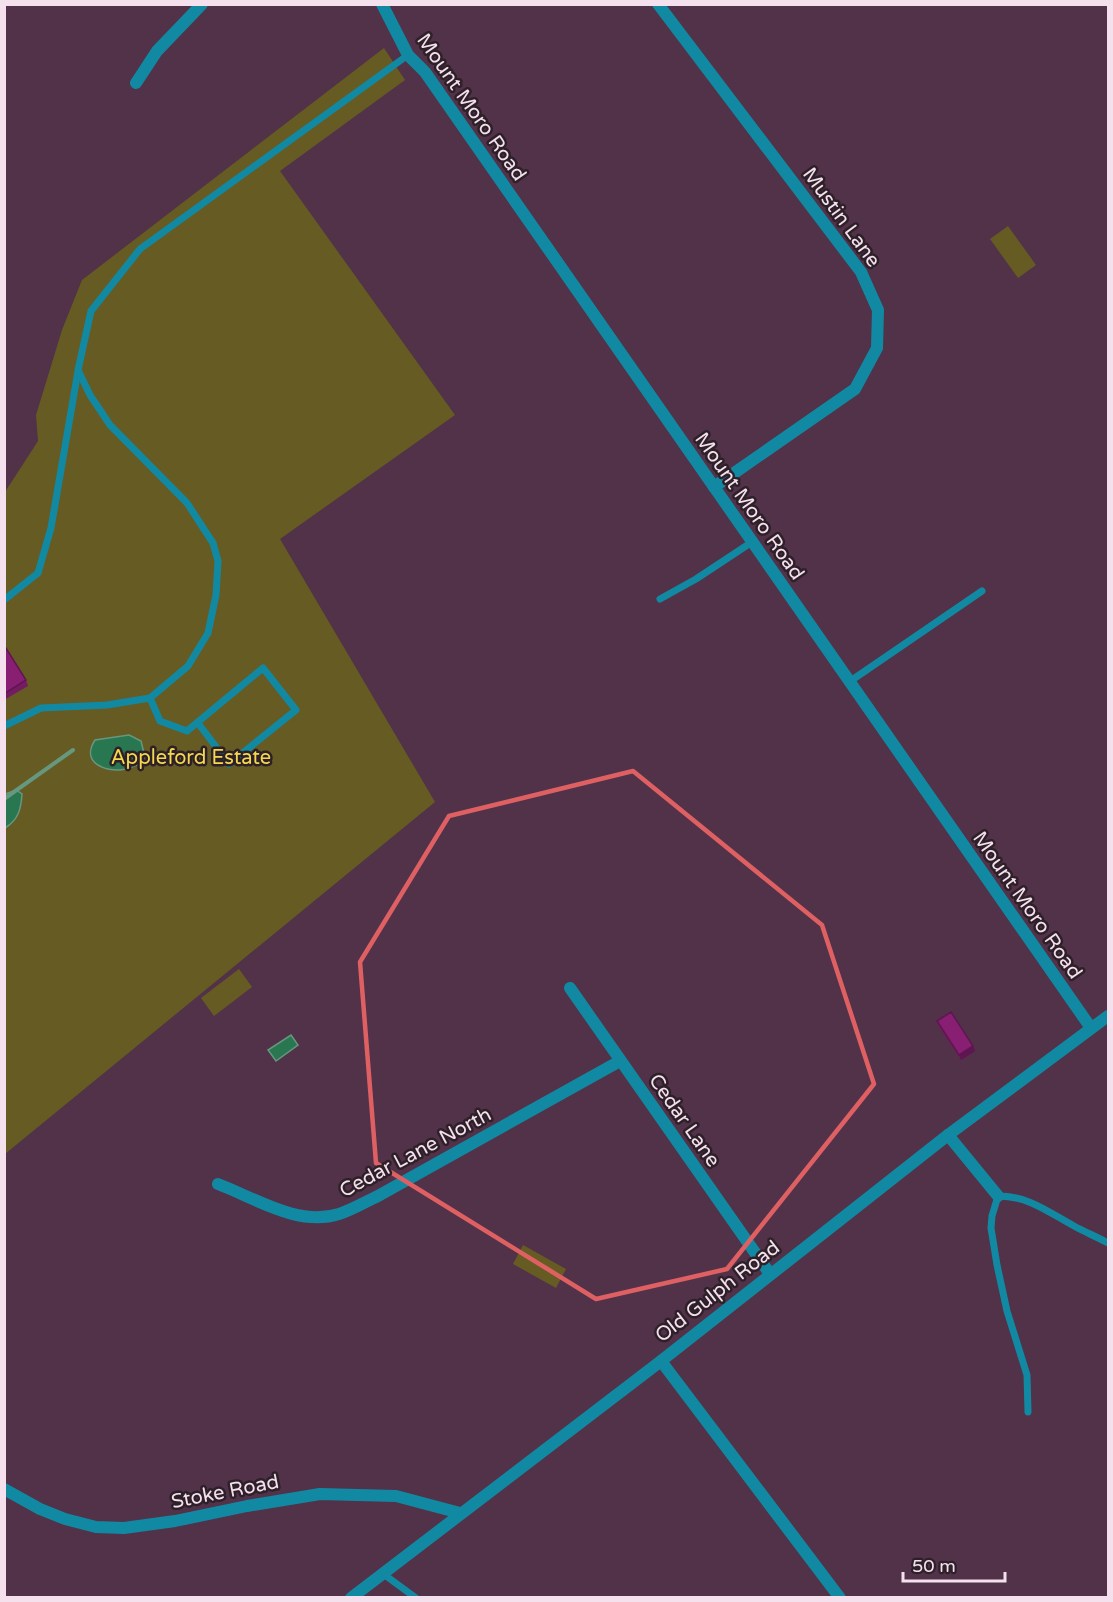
<svg xmlns="http://www.w3.org/2000/svg" width="1113" height="1602" viewBox="0 0 1113 1602" font-family="'Varela Round',sans-serif">
	<style>
		.green { fill: #665b23 }
		.water { fill: #287750; stroke: #66977f; stroke-width: 1.5 }
		.lines { fill: none; stroke-linecap: round; stroke-linejoin: round }
		.stream { stroke: #66977f; stroke-width: 4 }
		.service { stroke: #1289a3; stroke-width: 7 }
		.minor { stroke: #1289a3; stroke-width: 12 }
		.tertiary { stroke: #1289a3; stroke-width: 12 }
		.wall { fill: #751b62 }
		.shaded-wall { fill: #5f1650 }
		.building { fill: #881f72; stroke: #5f1650; stroke-width: 1.5 }
		.marked { fill: none; stroke: #df6063; stroke-width: 4.5; stroke-linejoin: round }
		.labels { text-anchor: middle; stroke-width: 5; stroke-linejoin: round; paint-order: stroke }
		.street-label { font-size: 20px; fill: #f5e1ee; stroke: #2e2029 }
		.park-label { font-size: 20px; fill: #f4d94d; stroke: #2e2029 }
	</style>
	<rect width="100%" height="100%" fill="#513248"/>
	<!-- green -->
	<g class="green">
		<path d="M384 48 405 80 280 171 455 415 280 539 435 802 5 1154V492L38 441 36 415 62 330 82 280Z"/>
		<path d="M1008 226 1036 265 1018 278 990 239Z"/>
		<path d="M239 969 252 987 214 1016 201 998Z"/>
		<path d="M523 1245 566 1269 556 1288 513 1264Z"/>
	</g>
	<!-- water -->
	<g class="water">
		<path d="M129 735 141 741 144 753 140 764C136 765 131 768 126 769 106 773 80 763 95 740Z"/>
		<path d="M16 790 22 794C21 810 18 820 5 828V794Z"/>
		<path d="M291 1035 298 1045 276 1061 268 1050Z"/>
	</g>
	<g class="lines">
		<!-- stream -->
		<path class="stream" d="M4 799 73 750"/>
		<!-- service -->
		<g class="service">
			<path d="M660 599 696 579 752 542"/>
			<path d="M4 600 38 573 51 528 78 371"/>
			<path d="M849 682 982 591"/>
			<path d="M150 698 160 721 187 731 263 668 296 710 229 764 198 723"/>
			<path d="M4 726 41 708 107 705 150 698 188 666 208 633 216 595 218 561 213 543 187 503 110 425 90 395 78 370 91 311 140 249 408 55"/>
			<path d="M1028 1412 1027 1375 1007 1311 997 1265 991 1228 992 1216 998 1196C1029 1196 1048 1212 1074 1226 1085 1232 1097 1237 1108 1243"/>
			<path d="M382 1573 416 1598"/>
		</g>
		<!-- minor -->
		<g class="minor">
			<path d="M382 4 408 55 425 72 1091 1028"/>
			<path d="M658 4 861 272 878 310 877 348 855 389 714 487"/>
			<path d="M136 83 157 51 202 4"/>
			<path d="M570 988 770 1274"/>
			<path d="M948 1135 998 1196"/>
			<path d="M218 1184C255 1198 298 1227 339 1214 352 1210 365 1202 378 1196L620 1061"/>
			<path d="M661 1361 840 1598"/>
			<path d="M4 1489 40 1509 65 1519 96 1527 124 1528 175 1521 247 1506 320 1494 396 1496 460 1513"/>
		</g>
		<!-- tertiary -->
		<path class="tertiary" d="M351 1598 661 1361 948 1135 1108 1016"/>
	</g>
	<!-- wall -->
	<g class="wall">
		<path d="M4 645 26 680 28 686 4 700Z"/>
		<path d="M937 1021 975 1051 961 1060 939 1027Z"/>
	</g>
	<!-- shaded-wall -->
	<path class="shaded-wall" d="M973 1046 975 1051 961 1060 959 1055Z"/>
	<!-- building -->
	<g class="building">
		<path d="M4 645 26 680 4 694Z"/>
		<path d="M951 1012 973 1046 959 1055 937 1021Z"/>
	</g>
	<!-- marked area -->
	<path class="marked" d="M633 771 822 925 874 1084 727 1269 596 1299 376 1163 360 962 449 816Z"/>
	<g class="labels">
		<!-- street labels -->
		<g class="street-label">
			<text transform="translate(472 107) rotate(55)" y="7">Mount Moro Road</text>
			<text transform="translate(842 217) rotate(54)" y="7">Mustin Lane</text>
			<text transform="translate(750 506) rotate(55)" y="7">Mount Moro Road</text>
			<text transform="translate(1028 905) rotate(55)" y="7">Mount Moro Road</text>
			<text transform="translate(685 1120) rotate(55)" y="7">Cedar Lane</text>
			<text transform="translate(415 1152) rotate(-28)" y="7">Cedar Lane North</text>
			<text transform="translate(717 1291) rotate(-38)" y="7">Old Gulph Road</text>
			<text transform="translate(225 1491) rotate(-11)" y="7">Stoke Road</text>
		</g>
		<!-- park labels -->
		<g class="park-label">
			<text x="191" y="764">Appleford Estate</text>
		</g>
	</g>
	<!-- border -->
	<rect width="1113" height="1602" fill="none" stroke="#f5e1ee" stroke-width="12"/>
	<!-- scale -->
	<path d="M903 1572v9h102v-9" fill="none" stroke="#f5e1ee" stroke-width="3"/>
	<text x="912" y="1572" font-size="18" fill="#f5e1ee" stroke="#2e2029" stroke-width="4.5" paint-order="stroke">50 m</text>
</svg>
